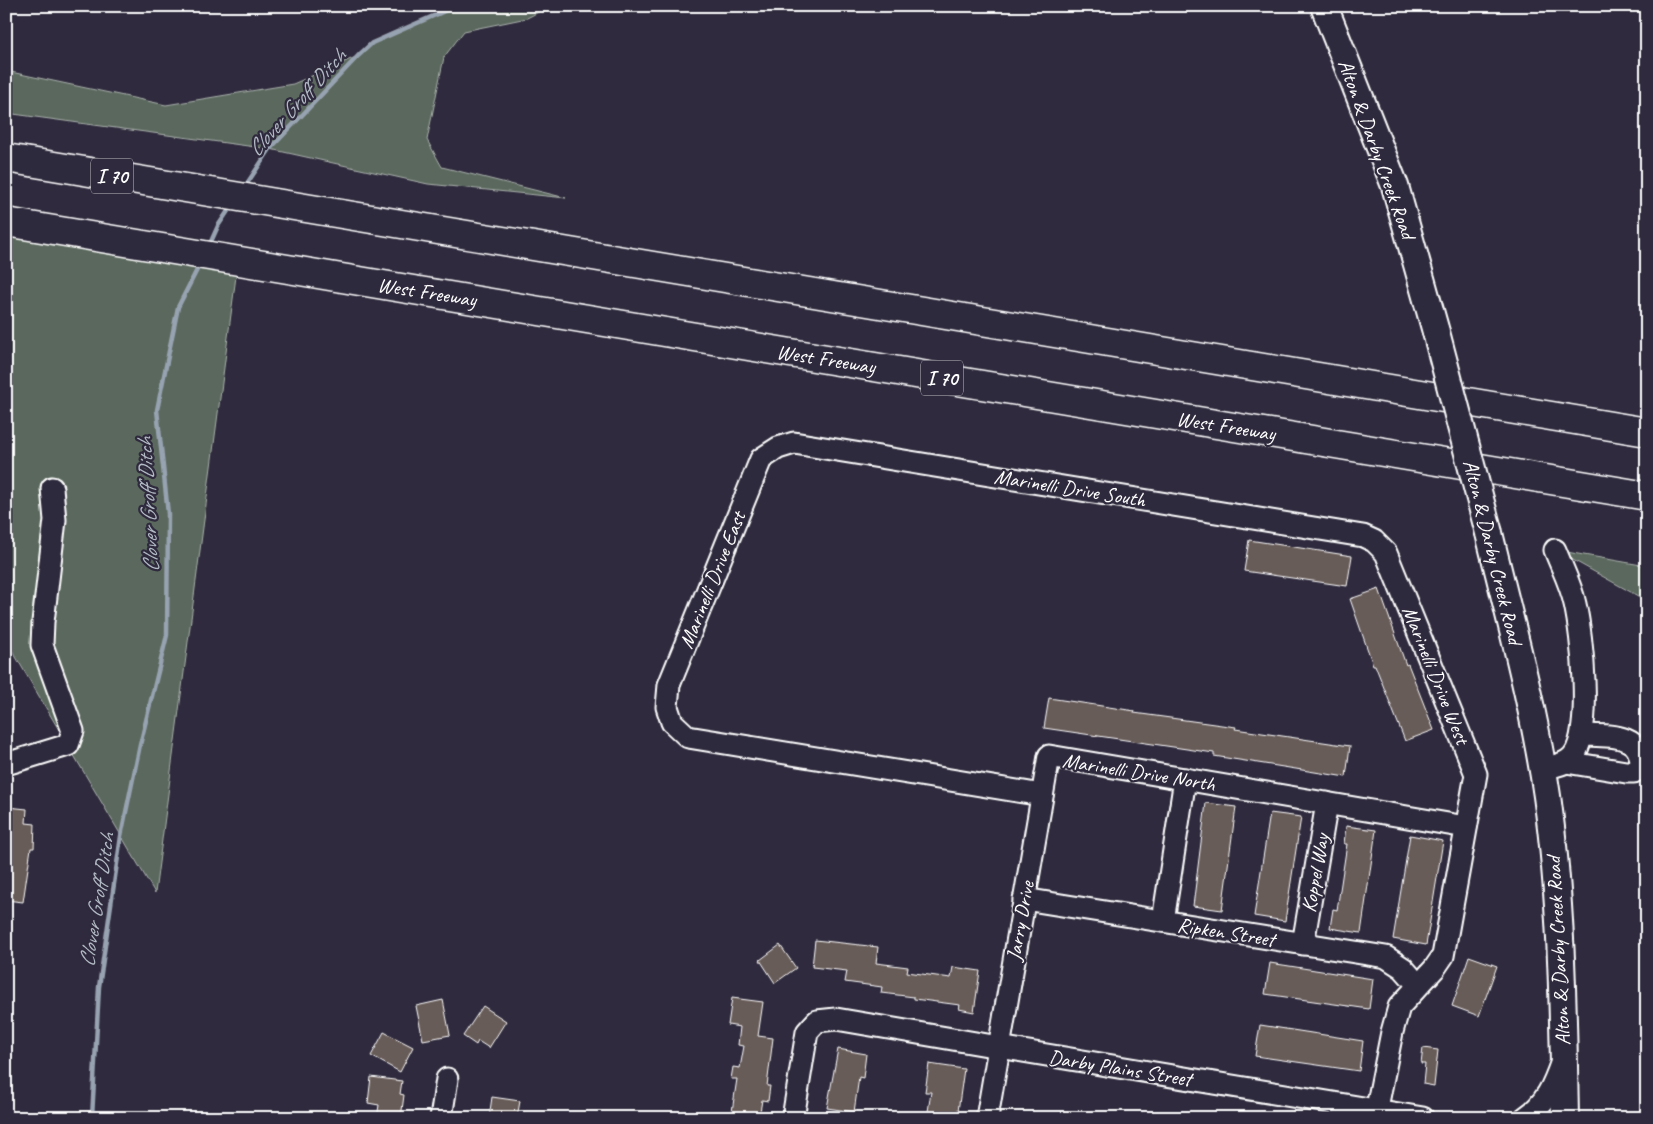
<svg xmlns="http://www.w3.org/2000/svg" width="1653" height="1124" viewBox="0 0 1653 1124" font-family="Caveat,sans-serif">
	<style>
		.green { fill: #5a675d; stroke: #acb3ae }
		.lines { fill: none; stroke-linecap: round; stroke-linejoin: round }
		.stream { stroke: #98a3b2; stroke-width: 4.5 }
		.building { fill: #685c58; stroke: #fff }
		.minor-casing { stroke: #fff; stroke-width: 25 }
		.major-casing { stroke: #fff; stroke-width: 30 }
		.highway-casing { stroke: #fff; stroke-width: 31 }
		.minor { stroke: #2f2a3d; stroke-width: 21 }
		.major { stroke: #2f2a3d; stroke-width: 26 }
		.highway { stroke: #2f2a3d; stroke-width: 28 }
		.major-bridge-casing { stroke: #fff; stroke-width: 30; stroke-linecap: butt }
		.major-bridge { stroke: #2f2a3d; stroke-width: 26 }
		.labels { text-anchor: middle; stroke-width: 4.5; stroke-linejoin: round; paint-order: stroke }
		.shield { fill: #2f2a3d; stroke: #c1bfc5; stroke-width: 1 }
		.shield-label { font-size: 20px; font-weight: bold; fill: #fff }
		.street-label { font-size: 21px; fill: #fff; stroke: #2f2a3d }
		.water-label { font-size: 22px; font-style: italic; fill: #b2bac5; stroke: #2f2a3d }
	</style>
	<rect width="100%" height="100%" fill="#2f2a3d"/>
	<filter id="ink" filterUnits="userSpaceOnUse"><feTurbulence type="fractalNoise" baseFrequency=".02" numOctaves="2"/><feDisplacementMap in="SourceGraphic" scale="10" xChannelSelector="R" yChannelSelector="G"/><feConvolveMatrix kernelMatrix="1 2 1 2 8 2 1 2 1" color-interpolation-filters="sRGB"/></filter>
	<g filter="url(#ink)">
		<!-- green -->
		<g class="green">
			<path d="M456 6H550L527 18 464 31 444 57 427 140 442 167 566 198 428 184 270 149 6 113V71L166 105 293 84 358 56 372 43Z"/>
			<path d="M6 222 238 261 155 893 6 640Z"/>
			<path d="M1555 550 1647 566V601Z"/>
		</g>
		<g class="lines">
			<!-- stream -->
			<g class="stream">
				<path d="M244 188 270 149 358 56 372 43 456 6"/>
				<path d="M209 246 218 226 232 205"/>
				<path d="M92 1118 99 987 121 836 140 745 167 635 168 514 157 410 178 307 200 264"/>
			</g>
		</g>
		<!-- building -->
		<g class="building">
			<path d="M1249 540 1352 556 1347 586 1244 571Z"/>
			<path d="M1379 589 1406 665 1408 664 1434 730 1405 741 1375 665H1373L1350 599Z"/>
			<path d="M1049 698 1135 711 1134 713 1236 727 1235 729 1350 746 1346 777 1214 756V753L1044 728Z"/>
			<path d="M1206 803 1236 807 1222 910 1193 906Z"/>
			<path d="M8 807 27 809 26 823 35 824 34 848H31L23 902 6 900V862L9 863 10 838 7 837Z"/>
			<path d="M1270 813 1301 817 1285 921 1254 916Z"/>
			<path d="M1346 826 1376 830 1361 933 1330 928 1333 909 1337 910 1347 844H1344Z"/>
			<path d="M1410 835 1443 841 1426 945 1393 939Z"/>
			<path d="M815 940 878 947 876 963 908 967 907 972 951 978 953 967 980 971 974 1012 959 1009 960 1005 914 999V997L881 993 882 987 845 982 847 971 812 967Z"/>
			<path d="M780 945 796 968 775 983 760 960Z"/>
			<path d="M1469 956 1497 966 1479 1016 1452 1006Z"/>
			<path d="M1270 963 1373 979 1369 1009 1265 994Z"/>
			<path d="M732 998 763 1002 758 1036 773 1038 767 1086H770L768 1101 762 1100 759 1118H731L737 1079H731L733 1067 740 1068 744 1046 738 1045 740 1027 728 1025Z"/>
			<path d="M443 1000 450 1035 423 1040 416 1006Z"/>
			<path d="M483 1006 506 1021 489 1048 478 1041 476 1045 463 1036Z"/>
			<path d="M1260 1025 1363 1041 1359 1071 1255 1056Z"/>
			<path d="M384 1032 413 1047 400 1072 371 1056Z"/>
			<path d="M1423 1048 1438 1050 1434 1086 1423 1084 1425 1064H1421Z"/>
			<path d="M838 1049 866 1054 863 1078 859 1077 854 1112 827 1108Z"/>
			<path d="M929 1064 964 1069 957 1118H927L931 1092H925Z"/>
			<path d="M371 1077 402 1081 400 1094 404 1095 401 1118H377L379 1105 368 1103Z"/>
			<path d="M492 1097 520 1101 517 1118H489Z"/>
		</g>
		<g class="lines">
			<!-- minor casing -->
			<g class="minor-casing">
				<g id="minor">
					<path d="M1566 762 1626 772H1634L1641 767C1643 732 1607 736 1582 735"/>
					<path d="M6 764 68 745 73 731 42 645 43 622 55 520 52 488"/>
					<path d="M1542 769C1553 766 1566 765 1573 756 1593 732 1582 635 1575 604 1571 585 1562 568 1555 550"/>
					<path d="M1042 795 688 737 672 722 667 707 669 685 761 459 778 448 794 443 1363 536 1374 541 1386 553 1476 774 1443 956 1434 969 1399 1007 1392 1032 1375 1118"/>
					<path d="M1024 899 1386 957 1403 968 1418 985"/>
					<path d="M1163 921 1185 779"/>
					<path d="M1303 944 1327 803"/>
					<path d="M441 1118 447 1079"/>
					<path d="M793 1118 807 1032 817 1021 836 1019 999 1047 1423 1118"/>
					<path d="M987 1118 1049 756 1466 827"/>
					<path d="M1525 1118C1546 1104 1554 1084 1562 1061"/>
				</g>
			</g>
			<!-- major casing -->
			<g class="major-casing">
				<g id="major">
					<path d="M1324 6 1395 186 1436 332"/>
					<path d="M1489 533C1510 620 1534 707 1547 796 1562 903 1563 1010 1565 1118"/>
				</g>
			</g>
			<!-- highway casing -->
			<g class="highway-casing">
				<g id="highway">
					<path d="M6 158 1647 432"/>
					<path d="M6 222 1647 496"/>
				</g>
			</g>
			<!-- minor -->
			<use href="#minor" class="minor"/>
			<!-- major -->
			<use href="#major" class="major"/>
			<!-- highway -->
			<use href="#highway" class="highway"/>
			<!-- major-bridge casing -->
			<g class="major-bridge-casing">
				<path id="major-bridge" d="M1436 332 1489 533"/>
			</g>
			<!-- major-bridge -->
			<use href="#major-bridge" class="major-bridge"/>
		</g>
	</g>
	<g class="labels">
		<!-- shield labels -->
		<g class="shield">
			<rect x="91" y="158.5" width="42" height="35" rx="4"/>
			<rect x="921" y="360.5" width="42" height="35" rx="4"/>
		</g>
		<g class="shield-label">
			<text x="112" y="183">I 70</text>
			<text x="942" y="385">I 70</text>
		</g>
		<!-- street labels -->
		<g class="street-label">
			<text transform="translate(1377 149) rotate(70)" y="7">Alton &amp; Darby Creek Road</text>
			<text transform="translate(427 292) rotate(9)" y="7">West Freeway</text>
			<text transform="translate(826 359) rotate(9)" y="7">West Freeway</text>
			<text transform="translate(1226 426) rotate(9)" y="7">West Freeway</text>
			<text transform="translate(1070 488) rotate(9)" y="7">Marinelli Drive South</text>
			<text transform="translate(1493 552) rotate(76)" y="7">Alton &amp; Darby Creek Road</text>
			<text transform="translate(712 580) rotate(-68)" y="7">Marinelli Drive East</text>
			<text transform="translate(1436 675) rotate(68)" y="7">Marinelli Drive West</text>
			<text transform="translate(1139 772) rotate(9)" y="7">Marinelli Drive North</text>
			<text transform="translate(1315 873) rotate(-80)" y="7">Koppel Way</text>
			<text transform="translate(1020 921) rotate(-80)" y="7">Jarry Drive</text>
			<text transform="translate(1226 932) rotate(9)" y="7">Ripken Street</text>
			<text transform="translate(1558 951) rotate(-93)" y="7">Alton &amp; Darby Creek Road</text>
			<text transform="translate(1120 1068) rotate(9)" y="7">Darby Plains Street</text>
		</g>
		<!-- water labels -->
		<g class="water-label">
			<text transform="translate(296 102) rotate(-48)" y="8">Clover Groff Ditch</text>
			<text transform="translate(147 505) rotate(-93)" y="8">Clover Groff Ditch</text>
			<text transform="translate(96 900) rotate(-81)" y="8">Clover Groff Ditch</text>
		</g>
	</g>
	<!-- margin -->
	<rect width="1653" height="1124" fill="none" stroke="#2f2a3d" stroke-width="25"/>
	<rect x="12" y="12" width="1628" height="1099" fill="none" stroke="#fff" stroke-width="2" filter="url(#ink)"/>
</svg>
